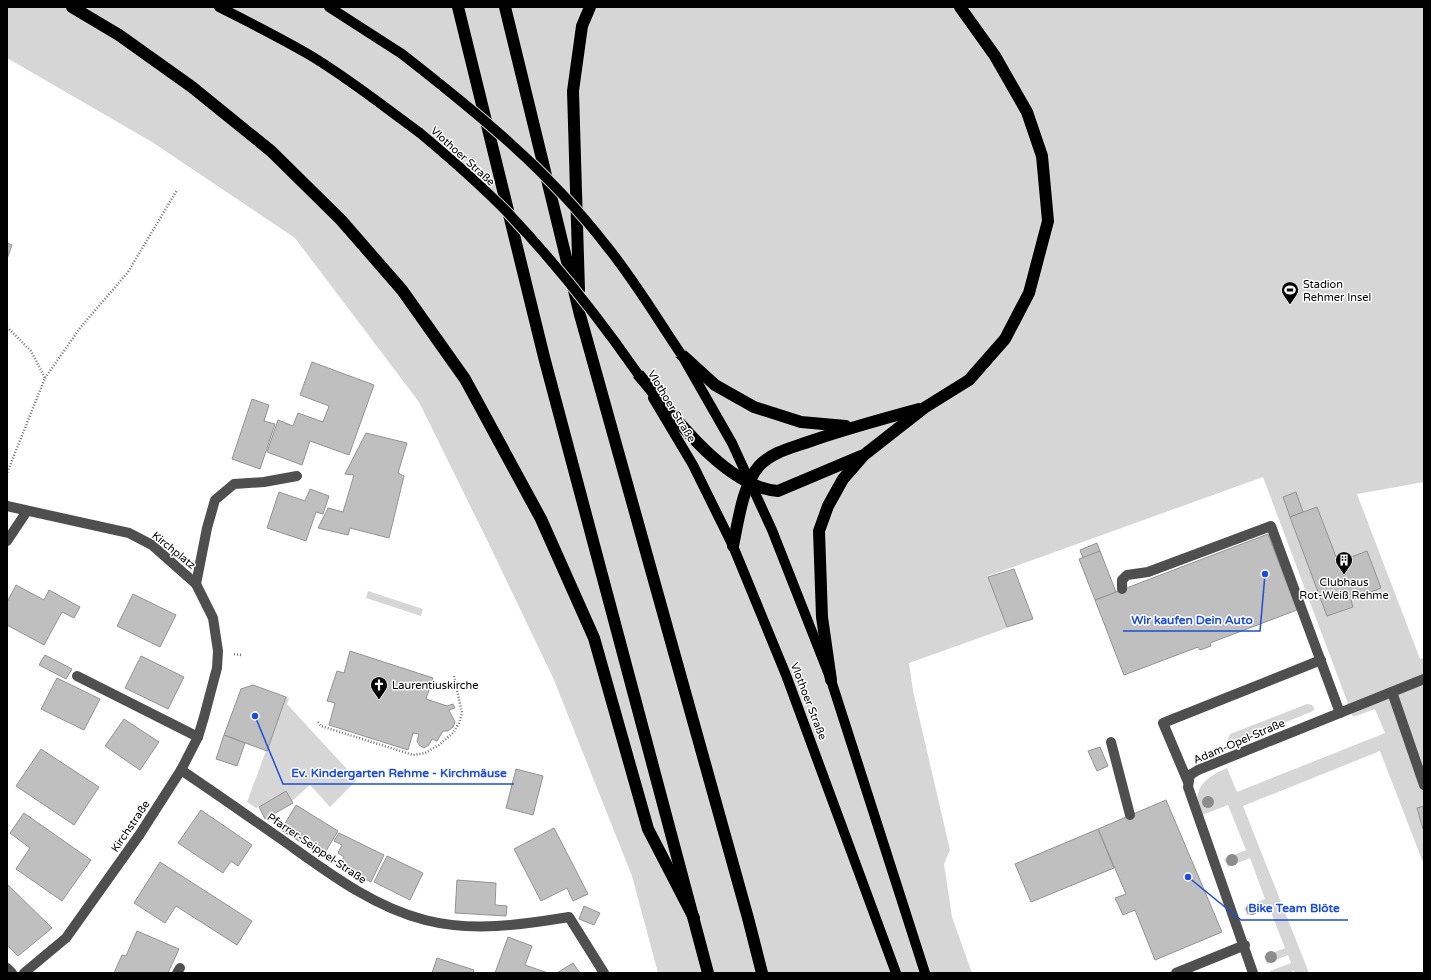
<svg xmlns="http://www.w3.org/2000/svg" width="1431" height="980" viewBox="0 0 1431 980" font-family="'Varela Round',sans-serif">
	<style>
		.green { fill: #d6d6d6 }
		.building { fill: #bfbfbf; stroke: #939393 }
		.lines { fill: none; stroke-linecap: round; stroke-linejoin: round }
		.major-casing { stroke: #dbdbdb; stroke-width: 12 }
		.highway-casing { stroke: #dbdbdb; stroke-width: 14 }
		.path { stroke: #717171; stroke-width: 2.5; stroke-dasharray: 1 2; stroke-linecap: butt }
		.minor { stroke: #4f4f4f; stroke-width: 10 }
		.major { stroke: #000; stroke-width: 10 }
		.highway { stroke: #000; stroke-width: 12 }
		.major-bridge-casing { stroke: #dbdbdb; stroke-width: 12; stroke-linecap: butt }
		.major-bridge { stroke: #000; stroke-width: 10 }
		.tree { fill: #8c8c8c }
		.labels { text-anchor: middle; stroke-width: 3; stroke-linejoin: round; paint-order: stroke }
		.street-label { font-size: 11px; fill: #000; stroke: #fff }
		.poi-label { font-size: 11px; fill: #000; stroke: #fff; text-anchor: start }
		.leader { fill: none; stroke: #1d4ed8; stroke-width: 1.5 }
		.callout-dot { fill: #1d4ed8; stroke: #fff; stroke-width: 1.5 }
		.callout-label { font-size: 12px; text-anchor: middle; font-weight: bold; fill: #1d4ed8; stroke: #fff; stroke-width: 3; stroke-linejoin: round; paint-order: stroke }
	</style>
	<rect width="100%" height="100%" fill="#fff"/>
	<!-- green -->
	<g class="green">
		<path d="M7 7H1424V482L1357 494 1420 659 1424 658V865L1380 751 1243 806 1309 973H1295L1294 971 1288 973H1271L1270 971 1291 963 1288 955 1267 964 1264 956 1285 948 1269 907 1247 915 1244 908 1265 899 1250 858 1228 867 1224 859 1246 850 1228 805 1202 815C1189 790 1206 777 1227 768L1237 792 1385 733 1375 709 1353 717 1263 477 988 576 1007 628 909 663 913 691 950 850 944 864 952 917 972 973H658L632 876 554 680 488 542 419 402 295 238 152 142 7 58Z"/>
		<path d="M368 591 423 609 421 616 366 598Z"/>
		<path d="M286 697 289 698 287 704 357 780 330 807 310 785 292 801 286 791 256 808 247 802Z"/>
		<path d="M1307 704 1312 705 1315 709 1311 712 1231 744 1227 741 1230 734Z"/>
	</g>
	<!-- building -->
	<g class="building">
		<path d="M7 243 12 245 7 259Z"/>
		<path d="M312 362 374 385 349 455 310 441 302 465 267 452 278 420 293 426 298 413 323 422 329 406 300 395Z"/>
		<path d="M252 399 269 405 264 421 275 424 260 469 232 459Z"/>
		<path d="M366 433 407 443 398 473 404 476 389 538 350 528 348 535 318 528 328 508 343 512 354 475 345 474Z"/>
		<path d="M310 489 329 496 323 514 316 512 306 541 267 528 279 492 305 501Z"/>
		<path d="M1296 492 1303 512 1290 517 1283 497Z"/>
		<path d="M1317 507 1338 562 1367 551 1381 588 1351 600 1353 607 1327 616 1290 517Z"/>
		<path d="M1268 534 1297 610 1210 643 1211 646 1200 650 1198 647 1124 675 1095 600Z"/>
		<path d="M1097 543 1100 551 1083 558 1080 550Z"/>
		<path d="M1100 551 1116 592 1095 600 1079 559Z"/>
		<path d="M1014 569 1033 619 1007 627 988 577Z"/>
		<path d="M16 585 44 600 49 590 80 607 74 618 62 612 44 645 7 625V602Z"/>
		<path d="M133 594 176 615 160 647 117 626Z"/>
		<path d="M350 651 433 678 426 699 447 706 453 704 455 708 449 710 455 722 453 727 448 731H443L437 741 432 739 429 745 424 748 419 745 417 741 419 734 413 733 408 750 329 725 335 703 327 701 337 671 344 673Z"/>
		<path d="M45 655 72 669 66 679 39 665Z"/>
		<path d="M141 656 184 677 168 709 125 688Z"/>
		<path d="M57 678 100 699 84 730 41 709Z"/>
		<path d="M253 685 286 697 267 751 224 735 241 689Z"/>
		<path d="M124 719 159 742 140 770 105 746Z"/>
		<path d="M224 735 245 743 237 766 216 759Z"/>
		<path d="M1100 747 1108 766 1097 771 1088 751Z"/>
		<path d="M41 749 99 787 74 825 16 786Z"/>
		<path d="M516 769 543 776 533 815 506 808Z"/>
		<path d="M286 791 293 803 265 819 259 807Z"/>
		<path d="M1166 800 1222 932 1155 960 1135 910 1123 915 1115 898 1126 894 1098 829Z"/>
		<path d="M296 805 338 831 323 856 281 830Z"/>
		<path d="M1424 806V829H1423L1417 808Z"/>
		<path d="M201 810 252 845 238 866 231 861 223 873 178 843Z"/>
		<path d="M24 813 91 860 62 901 16 869 30 848 10 833Z"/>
		<path d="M554 828 588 894 573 901 567 888 541 901 514 849Z"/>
		<path d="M1098 829 1114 868 1031 902 1015 864Z"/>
		<path d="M339 833 384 855 371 882 339 866 344 857 338 853 342 845 334 841Z"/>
		<path d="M387 856 423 873 410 900 374 882Z"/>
		<path d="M160 862 252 921 237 945 176 906 165 923 134 903Z"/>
		<path d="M457 880 496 883 495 905 507 906 506 916 455 913Z"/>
		<path d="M7 884 52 928 18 956 7 945Z"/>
		<path d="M584 906 600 913 594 925 579 919Z"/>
		<path d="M137 931 179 949 168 973H114L122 955 126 956Z"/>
		<path d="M508 937 532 946 525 965 548 973H495Z"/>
		<path d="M437 958 474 970 473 973H432Z"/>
		<path d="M573 963 580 973H557Z"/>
	</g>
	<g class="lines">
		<!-- major casing -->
		<g class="major-casing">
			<g id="major">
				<path d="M219 7C249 22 279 37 308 54 347 77 383 106 420 133"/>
				<path d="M329 7 402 54"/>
				<path d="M684 359 732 443 772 530 831 680 925 973"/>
				<path d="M653 398 693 465 733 546 786 675 896 973"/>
			</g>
		</g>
		<!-- highway casing -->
		<g class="highway-casing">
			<g id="highway">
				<path d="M72 7 119 35 192 87 271 151 341 220 402 290 465 379 541 519 594 638 648 829 694 918"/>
				<path d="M458 7 544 357 708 973"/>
				<path d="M505 7 580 315 748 918 762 973"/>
				<path d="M579 290 573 91 582 26 590 7"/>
				<path d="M681 354 715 385 754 407 801 422 846 426"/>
				<path d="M638 374C671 412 724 487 778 491L861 456"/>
				<path d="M733 546C738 522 743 484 759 466 772 452 791 448 808 442 845 429 882 419 919 409"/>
				<path d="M831 680 822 617 819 531 828 506 843 479 864 455 924 408 969 380 1005 339 1029 293 1048 221 1042 156 1027 112 995 56 960 7"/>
			</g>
		</g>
		<!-- path -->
		<g class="path">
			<path d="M7 327 31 351 45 378 7 473"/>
			<path d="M45 378 80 328 128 272 177 190"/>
			<path d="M234 654 241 655"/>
			<path d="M318 722 321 726 413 755 425 753 439 745 453 733 459 723 462 713 454 676"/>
		</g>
		<!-- minor -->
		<g class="minor">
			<path d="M7 506 129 533 152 545 196 584 213 618 218 651 217 668 204 717 198 737 181 770 140 834 66 938 24 973"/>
			<path d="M7 541 27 511"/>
			<path d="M196 584 207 528 215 500 234 484 264 482 297 476"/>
			<path d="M1122 589V580L1127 575 1148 572 1271 526 1340 713"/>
			<path d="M77 676 198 737"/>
			<path d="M1392 692 1424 785"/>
			<path d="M1111 742 1130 815"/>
			<path d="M181 770C217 794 252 819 288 844 330 874 374 907 425 920 472 932 521 925 569 917L604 973"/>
			<path d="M1188 782 1163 723 1321 660"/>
			<path d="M7 968 12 973"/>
			<path d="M177 973 180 968"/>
			<path d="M1176 973 1245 945"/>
			<path d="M1253 973 1188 787 1190 775 1198 770 1424 679"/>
		</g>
		<!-- major -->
		<use href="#major" class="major"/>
		<!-- highway -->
		<use href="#highway" class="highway"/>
		<!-- major-bridge casing -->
		<g class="major-bridge-casing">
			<g id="major-bridge">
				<path d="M402 54C475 111 548 170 605 244 633 278 656 317 681 354"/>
				<path d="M420 133C451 159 482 186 510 215 557 265 599 318 638 374"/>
			</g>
		</g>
		<!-- major-bridge -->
		<use href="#major-bridge" class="major-bridge"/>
	</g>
	<!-- trees -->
	<g class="tree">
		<circle cx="1208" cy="802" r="6"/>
		<circle cx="1232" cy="860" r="6"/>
		<circle cx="1252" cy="909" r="6"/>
		<circle cx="1271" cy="957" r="6"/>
	</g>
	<!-- icons -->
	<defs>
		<g id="stadium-pin" transform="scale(0.9)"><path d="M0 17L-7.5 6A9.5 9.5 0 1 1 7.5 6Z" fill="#000" stroke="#fff"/><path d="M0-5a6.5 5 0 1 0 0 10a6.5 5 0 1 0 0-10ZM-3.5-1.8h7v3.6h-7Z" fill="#fff"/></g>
		<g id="building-pin" transform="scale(0.9)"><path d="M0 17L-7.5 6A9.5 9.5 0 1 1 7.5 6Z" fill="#000" stroke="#fff"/><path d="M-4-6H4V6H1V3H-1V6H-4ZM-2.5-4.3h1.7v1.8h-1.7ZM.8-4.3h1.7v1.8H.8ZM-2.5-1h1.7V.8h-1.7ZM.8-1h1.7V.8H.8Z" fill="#fff"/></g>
		<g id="church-pin" transform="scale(0.9)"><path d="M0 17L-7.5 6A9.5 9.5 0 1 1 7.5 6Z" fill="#000" stroke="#fff"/><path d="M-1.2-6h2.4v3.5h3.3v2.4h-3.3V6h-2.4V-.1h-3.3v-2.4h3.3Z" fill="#fff"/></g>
	</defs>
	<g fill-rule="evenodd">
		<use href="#stadium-pin" x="1290" y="290"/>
		<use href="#building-pin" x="1344" y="560"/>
		<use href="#church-pin" x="379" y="685"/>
	</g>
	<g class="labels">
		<!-- street labels -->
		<g class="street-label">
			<text transform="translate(463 156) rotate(42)" y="4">Vlothoer Straße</text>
			<text transform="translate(672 406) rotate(59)" y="4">Vlothoer Straße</text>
			<text transform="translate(174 550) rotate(39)" y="4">Kirchplatz</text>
			<text transform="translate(809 701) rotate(69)" y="4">Vlothoer Straße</text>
			<text transform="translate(1239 741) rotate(-23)" y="4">Adam-Opel-Straße</text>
			<text transform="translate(130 826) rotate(-56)" y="4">Kirchstraße</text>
			<text transform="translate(317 848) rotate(34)" y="4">Pfarrer-Seippel-Straße</text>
		</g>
		<!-- poi labels -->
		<g class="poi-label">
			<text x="1303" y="288">Stadion<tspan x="1303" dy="13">Rehmer Insel</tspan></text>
			<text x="1344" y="586" text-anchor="middle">Clubhaus<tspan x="1344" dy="13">Rot-Weiß Rehme</tspan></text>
			<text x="392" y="689">Laurentiuskirche</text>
		</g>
	</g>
	<!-- callouts -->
	<path class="leader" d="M1265 574L1260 631H1123M255 716L283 784H514M1188 877L1241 920H1348"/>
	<g class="callout-dot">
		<circle cx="1265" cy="574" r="4"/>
		<circle cx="255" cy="716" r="4"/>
		<circle cx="1188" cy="877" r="4"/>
	</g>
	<g class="callout-label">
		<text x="1192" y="624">Wir kaufen Dein Auto</text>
		<text x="399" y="777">Ev. Kindergarten Rehme - Kirchmäuse</text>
		<text x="1294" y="912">Bike Team Blöte</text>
	</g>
	<!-- border -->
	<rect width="1431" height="980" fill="none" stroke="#000000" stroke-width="16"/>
</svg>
